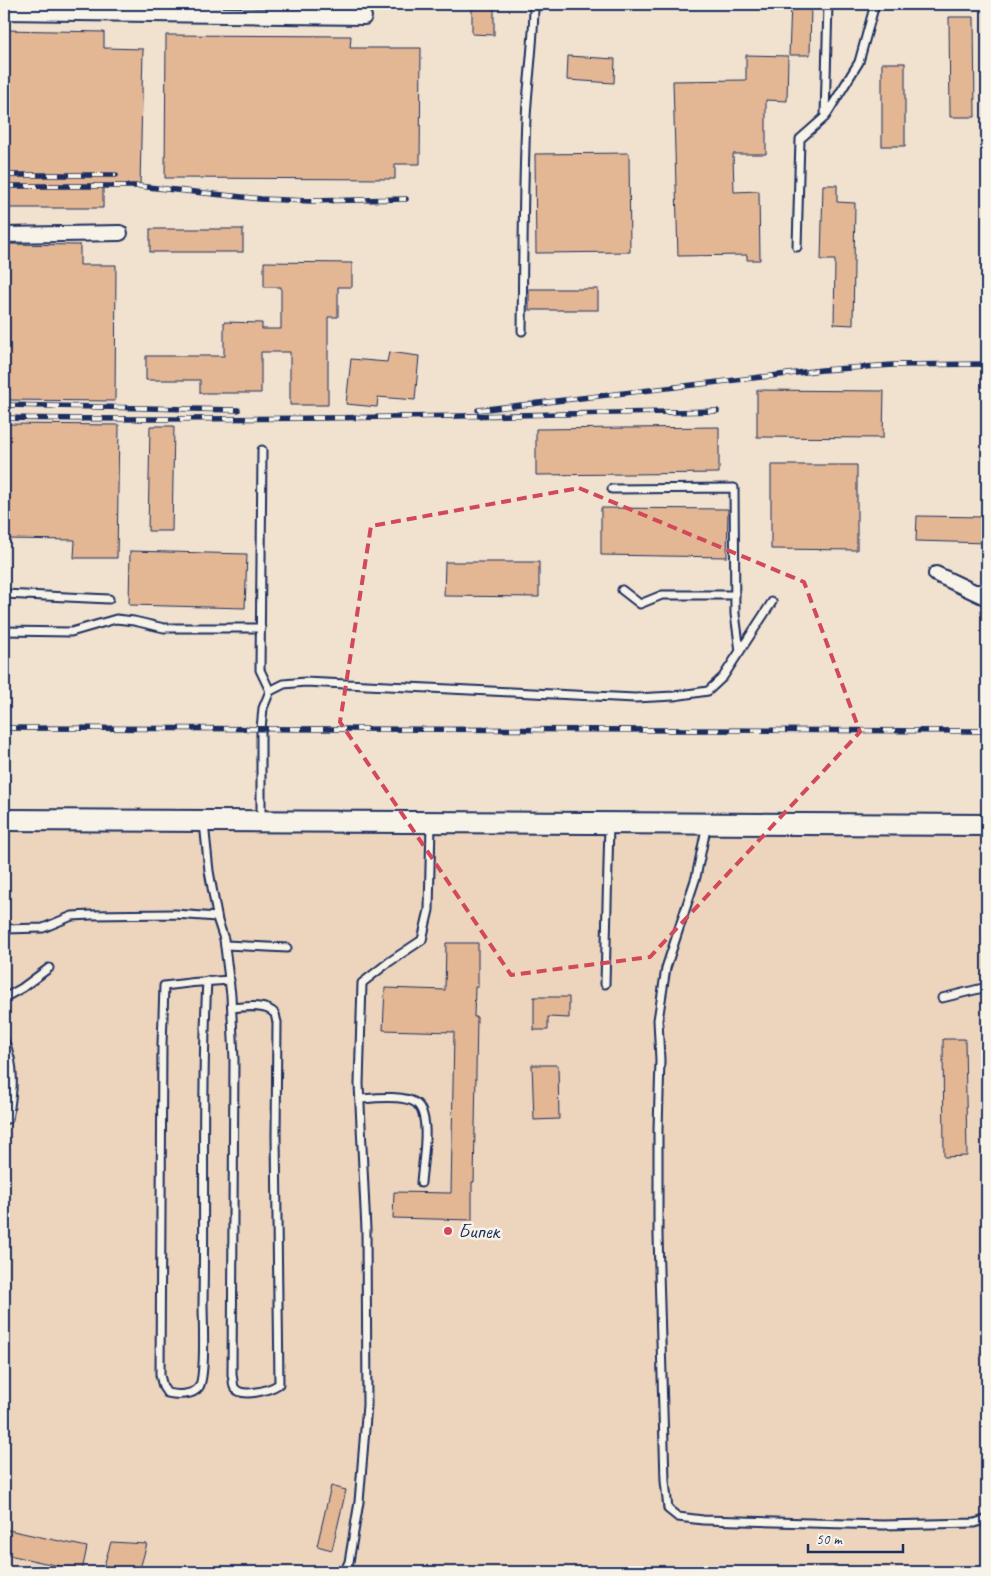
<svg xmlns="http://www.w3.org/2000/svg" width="991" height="1576" viewBox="0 0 991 1576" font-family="Caveat,sans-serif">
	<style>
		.built { fill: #edd4bd }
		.building { fill: #e3b694; stroke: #1b2f5e }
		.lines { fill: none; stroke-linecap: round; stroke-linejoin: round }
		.service-casing { stroke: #1b2f5e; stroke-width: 11 }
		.minor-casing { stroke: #1b2f5e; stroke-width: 18 }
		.secondary-casing { stroke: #1b2f5e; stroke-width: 24 }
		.service { stroke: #f7f3e8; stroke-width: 7 }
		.minor { stroke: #f7f3e8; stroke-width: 14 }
		.secondary { stroke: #f7f3e8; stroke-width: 20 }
		.rail-casing { stroke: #1b2f5e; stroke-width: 5.5 }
		.rail { stroke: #f7f3e8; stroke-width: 4; stroke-dasharray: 11; stroke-linecap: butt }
		.marked { fill: none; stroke: #d1495b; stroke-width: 4; stroke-dasharray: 10 6; stroke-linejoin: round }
		.poi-dot { fill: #d1495b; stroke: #f7f3e8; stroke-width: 2 }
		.labels { text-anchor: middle; stroke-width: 5; stroke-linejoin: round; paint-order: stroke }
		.poi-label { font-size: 21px; fill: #1b2f5e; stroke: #f7f3e8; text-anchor: start }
	</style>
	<rect width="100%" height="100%" fill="#f1e1cf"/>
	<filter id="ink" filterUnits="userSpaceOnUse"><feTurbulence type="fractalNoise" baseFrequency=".02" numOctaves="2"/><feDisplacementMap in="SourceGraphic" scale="10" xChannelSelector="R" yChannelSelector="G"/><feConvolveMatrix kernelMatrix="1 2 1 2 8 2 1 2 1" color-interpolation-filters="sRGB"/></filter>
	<g filter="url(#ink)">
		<!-- built -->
		<path class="built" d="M4 820 987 825V1572H4Z"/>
		<!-- building -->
		<g class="building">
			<path d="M472 4H494V35L472 34Z"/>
			<path d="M791 4H811L810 55H789Z"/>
			<path d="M949 17H974L975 117H950Z"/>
			<path d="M4 30 104 32V48L143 49 140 186H103V208H4Z"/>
			<path d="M166 35 351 36 350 48H421L420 164H395V179L165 178Z"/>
			<path d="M746 55 788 56 787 101 766 100V154H733L734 192 759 191 760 260H747V255L678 256 673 81 746 80Z"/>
			<path d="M568 56 615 59 614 83 567 80Z"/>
			<rect x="882" y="63" width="23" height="83"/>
			<path d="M629 153 630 252 536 253 535 154Z"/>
			<path d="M823 185H837V202L855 203 853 325 834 324 835 260H821Z"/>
			<rect x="150" y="229" width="93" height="23"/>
			<path d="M4 244 80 245V265H116L115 401 4 400Z"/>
			<path d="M264 262 352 263V287H338V317H328V405H290V352H261V393H200V380H146V356H224V322L262 323V329H281V287H264Z"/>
			<rect x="529" y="289" width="69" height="21"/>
			<path d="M389 352 419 356 415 400 378 397 377 407 346 404 351 359 387 362Z"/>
			<path d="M757 390 884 391 883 438 757 437Z"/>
			<path d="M4 424 119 425 117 558H74L75 540 4 539Z"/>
			<path d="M150 426H174L172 531H148Z"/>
			<path d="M719 427V473L536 475V429Z"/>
			<path d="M771 465H857V550L771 549Z"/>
			<path d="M601 508 728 509 727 557 601 555Z"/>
			<path d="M917 516 987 517V543L916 541Z"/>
			<path d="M130 551 247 554 245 608 129 605Z"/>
			<path d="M445 562H539V597L444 596Z"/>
			<path d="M446 943H478V987H475L474 1017H477L474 1182H472V1220L393 1218 394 1192 451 1193 454 1032 383 1030 385 988 445 990Z"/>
			<path d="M534 997H569V1018L548 1017V1030H534Z"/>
			<path d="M943 1039H965L967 1156 944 1157Z"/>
			<path d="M532 1065H558L559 1119 534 1120Z"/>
			<path d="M331 1486 346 1490 332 1550 317 1546Z"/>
			<path d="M4 1529 87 1547 82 1571 4 1554Z"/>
			<path d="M111 1542 147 1544 139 1572H102Z"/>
		</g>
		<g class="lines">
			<!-- service casing -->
			<g class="service-casing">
				<g id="service">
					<path d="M138 13 149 4"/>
					<path d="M825 116 828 4"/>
					<path d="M797 247 800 139 825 117 859 62 875 4"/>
					<path d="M522 331C523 260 523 189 526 118 528 79 534 42 534 4"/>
					<path d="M262 450 260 670 270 691"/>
					<path d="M612 489 734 488 735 614 740 651"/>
					<path d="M973 589 987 588"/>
					<path d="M622 590 640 604 662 595H735"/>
					<path d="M4 594 109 599"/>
					<path d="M4 631 71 632 116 619 134 621 164 628H261"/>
					<path d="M261 819V729L263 708 270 691 284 684 305 682 635 698 674 696 708 691 723 677 772 602"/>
					<path d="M204 823 209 871 218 921 224 939 231 995 234 1060 232 1375C233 1378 233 1384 234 1387 241 1399 270 1390 279 1384L276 1136 277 1022C276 1020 276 1017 275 1014 267 1003 243 1007 232 1008"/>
					<path d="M707 824 696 877 666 968 658 1020 660 1060 658 1129V1235L665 1481 668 1509 678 1517 703 1520 883 1525 975 1523 987 1519"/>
					<path d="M4 929 43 928 72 916 91 915 175 914 217 917"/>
					<path d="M225 945 287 948"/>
					<path d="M207 981C201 1089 205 1196 203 1304 203 1320 206 1376 199 1387 193 1396 176 1395 167 1393L163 1387 160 1375 162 1045 164 986C186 983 208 981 230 980"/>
					<path d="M605 984 609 824"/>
					<path d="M4 998 22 988 49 968"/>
					<path d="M942 998 987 987"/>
					<path d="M4 1040C16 1066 13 1092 8 1119"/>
					<path d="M360 1099C373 1098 406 1094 417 1104 432 1118 422 1164 421 1183"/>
					<path d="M56 1571 57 1572"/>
					<path d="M344 1572 349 1562 359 1502 367 1405 366 1230 359 1084 362 983 389 962 422 940 429 910 431 824"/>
				</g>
			</g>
			<!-- minor casing -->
			<g class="minor-casing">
				<g id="minor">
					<path d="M4 12 364 17"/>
					<path d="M4 235 120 233"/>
					<path d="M936 574 987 598"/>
				</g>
			</g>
			<!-- secondary casing -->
			<g class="secondary-casing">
				<path id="secondary" d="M4 820 987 825"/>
			</g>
			<!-- service -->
			<use href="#service" class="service"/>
			<!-- minor -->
			<use href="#minor" class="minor"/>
			<!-- secondary -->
			<use href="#secondary" class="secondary"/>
			<!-- rail casing -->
			<g class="rail-casing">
				<g id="rail">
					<path d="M4 175H116"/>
					<path d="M4 186H138L261 199 311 201 406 199"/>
					<path d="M4 405 238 410"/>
					<path d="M478 410 822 370 893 365 987 364"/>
					<path d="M4 418C242 421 479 416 717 411"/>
					<path d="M4 728 987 731"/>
				</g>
			</g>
			<!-- rail -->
			<use href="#rail" class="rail"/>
		</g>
	</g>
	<!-- marked area -->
	<path class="marked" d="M579 488 804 582 860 732 650 957 511 975 340 722 371 526Z"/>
	<!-- markers -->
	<circle class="poi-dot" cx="448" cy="1231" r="5"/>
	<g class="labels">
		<!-- poi labels -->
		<g class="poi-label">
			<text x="458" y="1238">Бипек</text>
		</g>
	</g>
	<!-- margin -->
	<rect width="991" height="1576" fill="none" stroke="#f7f3e8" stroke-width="20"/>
	<rect x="10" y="10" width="971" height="1556" fill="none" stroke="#1b2f5e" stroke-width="2" filter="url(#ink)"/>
	<!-- scale -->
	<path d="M808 1544v8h95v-8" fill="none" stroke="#1b2f5e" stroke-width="2.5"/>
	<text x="816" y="1544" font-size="15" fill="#1b2f5e" stroke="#f7f3e8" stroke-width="4" paint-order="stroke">50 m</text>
</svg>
